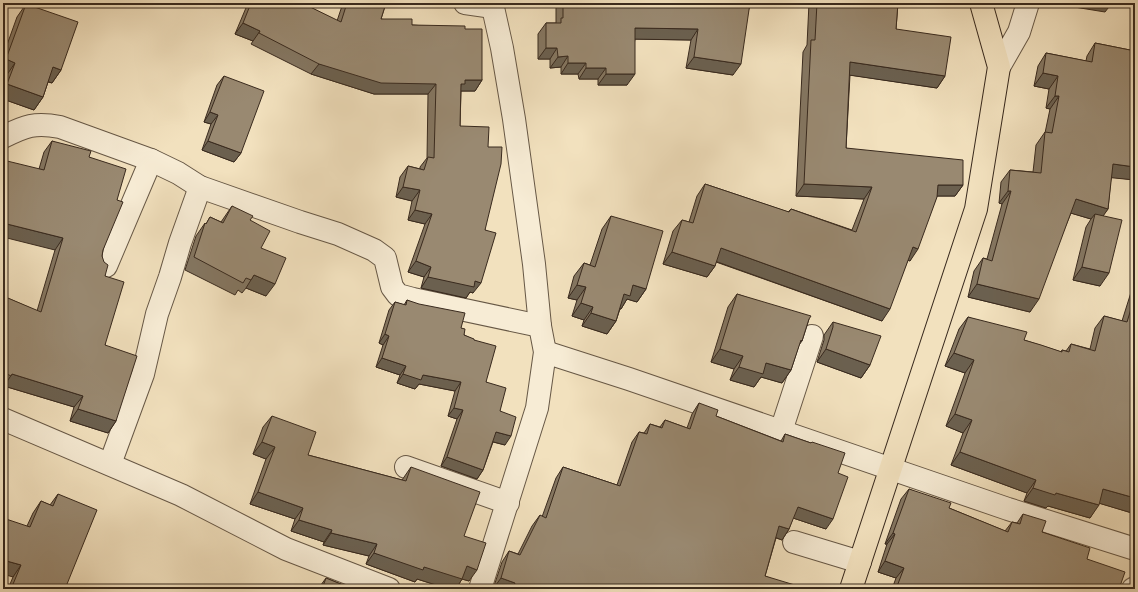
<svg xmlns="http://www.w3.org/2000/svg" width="1138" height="592" viewBox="0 0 1138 592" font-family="Vollkorn,serif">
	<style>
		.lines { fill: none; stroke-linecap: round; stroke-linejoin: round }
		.minor-casing { stroke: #675846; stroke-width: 24 }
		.highway-casing { stroke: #392a1e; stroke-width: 24 }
		.minor { stroke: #f7ecd5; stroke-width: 22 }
		.highway { stroke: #f2e1be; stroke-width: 22 }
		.wall { fill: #847661; stroke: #392a1e }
		.shaded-wall { fill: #6b604f; stroke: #392a1e }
		.building { fill: #998971; stroke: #392a1e }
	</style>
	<rect width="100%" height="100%" fill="#f2e1be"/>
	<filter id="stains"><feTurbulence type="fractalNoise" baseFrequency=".005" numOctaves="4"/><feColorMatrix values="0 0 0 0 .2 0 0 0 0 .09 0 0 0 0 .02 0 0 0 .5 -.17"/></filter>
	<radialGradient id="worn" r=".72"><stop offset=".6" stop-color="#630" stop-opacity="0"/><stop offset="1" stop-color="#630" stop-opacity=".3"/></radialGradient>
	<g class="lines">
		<!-- minor casing -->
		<g class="minor-casing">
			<g id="minor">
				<path d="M465 3 493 7"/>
				<path d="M999 67 1019 32 1028 3"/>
				<path d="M3 137C25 126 35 122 60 127L151 160 178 173 200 187 300 222 338 234 374 250 385 258 392 287 398 295 413 299 540 326"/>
				<path d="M106 266 151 160"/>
				<path d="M545 352 629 379 1008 509 1135 549"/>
				<path d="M3 419 181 495 286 549 389 589"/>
				<path d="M781 431 812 336"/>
				<path d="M110 464 143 374 157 314 170 277 180 243 200 187"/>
				<path d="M406 467 508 503"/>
				<path d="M794 542 860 562"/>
				<path d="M480 589 537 408 545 352 540 326 534 264 514 119 502 48 492 3"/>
				<path d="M1133 589 1135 588"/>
			</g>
		</g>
		<!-- highway casing -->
		<g class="highway-casing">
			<path id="highway" d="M851 589 976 209 999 67 981 3"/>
		</g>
		<!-- minor -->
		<use href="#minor" class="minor"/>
		<!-- highway -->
		<use href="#highway" class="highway"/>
	</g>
	<!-- wall -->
	<g class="wall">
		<path d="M248 3H302L337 21 343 3H386L381 19 412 25 465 29 482 80 475 91H461L460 126 485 230 473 293 470 292 466 298 421 288 424 277 408 272 425 224 408 220 412 201 396 197 400 177 408 166 420 169V167L427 158 428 94H374L311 74 251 44 253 41 235 34Z"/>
		<path d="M556 3H754V4H750L733 75 686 68 691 40 635 39 627 85H598V79H579L578 74H561V67L550 68V59H538V34L546 23H556Z"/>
		<path d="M809 3H898L896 29 945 76 937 88 850 75 846 148 963 185 955 196H937L910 261 908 260 882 321 716 262 715 266 707 277 663 264 673 231 682 220 689 222 697 196 705 184 788 212 791 209 852 230 864 199 796 196 803 52 807 45Z"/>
		<path d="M26 4 61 70 52 83 48 82 43 97 34 110 3 99V83L6 76 3 75V56L17 17Z"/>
		<path d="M1095 43 1135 51V180L1111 177 1108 209 1103 215 1100 286 1073 280 1086 227 1091 219 1071 213 1030 312 968 297 974 271 983 258 987 259 1002 204 999 203 1001 182 1010 170 1033 172 1036 145 1045 132V133L1050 109 1046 108 1049 89 1034 86 1038 66 1046 53 1086 61 1087 56Z"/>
		<path d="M224 76 241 153 234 162 202 150 211 124 204 122 217 85Z"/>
		<path d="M52 141 89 157 117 200 103 250 102 256 105 276V345L116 421 108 433 70 421 74 407 4 386 3 387V296L37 311 55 250 39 169 44 152Z"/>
		<path d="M232 206 250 220 266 296 246 288 242 293 238 290 235 295 185 270 196 236 205 223 206 224 210 217 221 222Z"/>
		<path d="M611 216 646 289 637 302 627 299 621 309H620L616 321 607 334 582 326 584 320 572 316 577 300 568 298 574 276 584 263 590 265 602 229Z"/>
		<path d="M1135 283V509L1132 513 1099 503 1090 518 1048 506 1046 508 1024 501 1027 493 951 465 963 433 946 426 965 373 945 366 959 329 968 317 1024 340 1061 352 1062 350 1066 351 1071 344 1090 349 1095 328 1104 316 1122 321 1133 286Z"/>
		<path d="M737 294 809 319 802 341 799 345 791 370 782 383 761 377 754 387 730 380 734 369 711 362 728 307Z"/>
		<path d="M407 300 461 328 464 335 474 340 486 382 500 411 505 445 493 442 483 470 477 479 441 466 457 419 448 416 455 391 419 384 415 389 397 383 400 375 376 367 383 345 379 343 389 310 395 302 404 305Z"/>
		<path d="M833 322 870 365 861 378 817 362 824 340V335Z"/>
		<path d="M699 403 716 416 781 441 785 434 811 443 812 442 838 473 826 529 793 518 789 529 782 540 776 538 765 576 797 589H493L502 562 509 551 518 554 532 526 540 515 542 517 556 478 563 467 617 485 632 442 639 432 644 433 650 424 660 427 665 420 687 428 692 414Z"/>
		<path d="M272 416 308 455 402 480 411 467 464 536 469 581 462 579 456 589H449L417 579 415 582 366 564 369 556 323 545 324 542 291 531 295 519 250 504 266 459 253 454 263 427Z"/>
		<path d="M909 489 949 508 1005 531 1012 522 1017 523 1023 514 1042 532 1087 559 1119 589H892L896 578 878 572 887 544H885L901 499Z"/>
		<path d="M58 494 65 589H8L13 577 27 526 33 513 41 501 50 505Z"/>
		<path d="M326 578 353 589H318Z"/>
	</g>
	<!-- shaded-wall -->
	<g class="shaded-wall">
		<path d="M135 3H143L142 6Z"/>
		<path d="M1063 3H1112L1105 12 1062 5Z"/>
		<path d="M243 23 260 31 253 41 235 34Z"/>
		<path d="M635 28 698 29 691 40 627 39Z"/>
		<path d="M546 48H557L550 59H538Z"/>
		<path d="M568 56 561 67 550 68 558 57Z"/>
		<path d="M694 57 741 64 733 75 686 68Z"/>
		<path d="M6 59 15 63 6 76 3 75V64Z"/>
		<path d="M850 62 945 76 937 88 842 74Z"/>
		<path d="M568 63H586L578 74H561Z"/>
		<path d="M319 64 436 84 428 94H374L311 74Z"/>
		<path d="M53 67 61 70 52 83 44 80Z"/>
		<path d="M586 68H606L598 79H579Z"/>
		<path d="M1043 73 1058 76 1049 89 1034 86Z"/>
		<path d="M606 74H635L627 85H598Z"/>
		<path d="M465 80H482L475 91H460L461 84Z"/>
		<path d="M7 84 43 97 34 110 3 99V90Z"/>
		<path d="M1055 96H1059L1050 109 1046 108Z"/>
		<path d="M210 112 218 115 211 124 204 122Z"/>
		<path d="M208 141 241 153 234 162 202 150Z"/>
		<path d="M1113 164 1135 167V180L1104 177Z"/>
		<path d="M804 184 872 187 864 199 796 196Z"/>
		<path d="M938 185H963L955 196H930Z"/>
		<path d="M403 187 420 190 412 201 396 197Z"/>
		<path d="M1008 191H1011L1002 204 999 203Z"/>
		<path d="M1076 199 1108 209 1099 222 1095 214 1091 219 1067 212Z"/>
		<path d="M415 210 432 214 425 224 408 220Z"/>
		<path d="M3 223 63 238 55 250 3 237Z"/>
		<path d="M913 247 918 249 910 261 905 259Z"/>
		<path d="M721 248 890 309 882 321 712 260Z"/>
		<path d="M672 252 715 266 707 277 663 264Z"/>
		<path d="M416 261 431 267 424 277 408 272Z"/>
		<path d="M1082 267 1109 273 1100 286 1073 280Z"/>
		<path d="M254 275 275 284 266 296 246 288Z"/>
		<path d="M428 277 475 281 481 283 473 293 470 292 466 298 421 288Z"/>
		<path d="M977 284 1039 299 1030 312 968 297Z"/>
		<path d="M577 285 586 287 577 300 568 298Z"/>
		<path d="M633 285 646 289 637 302 627 299 621 309 615 307 624 294Z"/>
		<path d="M581 303 593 307 584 320 572 316Z"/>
		<path d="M591 313 616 321 607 334 582 326Z"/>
		<path d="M385 334 389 336 383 345 379 343Z"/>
		<path d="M720 349 743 356 734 369 711 362Z"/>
		<path d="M826 349 870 365 861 378 817 362Z"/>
		<path d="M954 353 974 360 965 373 945 366Z"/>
		<path d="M382 358 406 366 400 375 376 367Z"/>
		<path d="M766 363 791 370 782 383 761 377 754 387 730 380 739 367Z"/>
		<path d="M12 374 83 396 74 407 4 386Z"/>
		<path d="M403 374 423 375 461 382 455 391 419 384 415 389 397 383Z"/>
		<path d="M454 408 463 410 457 419 448 416Z"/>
		<path d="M78 409 116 421 108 433 70 421Z"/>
		<path d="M955 414 972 420 963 433 946 426Z"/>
		<path d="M496 432 511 436 505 445 490 441Z"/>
		<path d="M262 442 275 447 266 459 253 454Z"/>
		<path d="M960 452 1036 480 1027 493 951 465Z"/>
		<path d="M447 457 483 470 477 479 441 466Z"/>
		<path d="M1033 488 1056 493 1099 505 1090 518 1048 506 1046 508 1024 501Z"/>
		<path d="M1103 489 1135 498V509L1132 513 1095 502Z"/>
		<path d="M258 492 303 508 295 519 250 504Z"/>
		<path d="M798 507 833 519 826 529 790 517Z"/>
		<path d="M299 520 332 530 324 542 291 531Z"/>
		<path d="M779 526 789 529 782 540 772 536Z"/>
		<path d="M331 533 377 544 369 556 323 545Z"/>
		<path d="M893 533 895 534 887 544H885Z"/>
		<path d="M374 553 424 567 467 566 477 570 469 581 462 579 456 589H449L417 579 415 582 366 564Z"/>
		<path d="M3 560 21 565 13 577 3 574Z"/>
		<path d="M885 561 904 568 896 578 878 572Z"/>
		<path d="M501 578 515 583 510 589H493Z"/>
		<path d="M1021 587 1028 589H1020Z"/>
	</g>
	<!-- building -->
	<g class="building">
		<path d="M251 3H302L341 22 347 3H386L381 19H412V25L465 26V29H482V80H465V84H461L460 126 489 127 488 147H502L501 164 485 230 496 233 481 283 475 281 474 287 428 277 431 267 416 261 432 214 415 210 420 190 403 187 408 166 424 170 428 157 434 158 436 84 381 83 319 64 259 33 260 31 243 23Z"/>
		<path d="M563 3H750L741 64 694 57 698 29 635 28V74H606V68H586V63H568V56L558 57 557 48H546V23H561V18H563Z"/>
		<path d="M817 3H898L896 29 951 37 945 76 850 62 846 148 963 160V185H938L937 197 918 249 913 247 890 309 721 248 715 266 672 252 682 220 693 223 705 184 789 212 791 209 856 232 872 187 804 184 811 40H815Z"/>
		<path d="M26 4 78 22 61 70 53 67 43 97 7 84 15 63 6 59Z"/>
		<path d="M1095 43 1135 51V167L1113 164 1108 209 1076 199 1039 299 977 284 983 258 992 261 1011 191H1008L1010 170 1041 173 1045 132 1052 133 1059 96H1055L1058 76 1043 73 1046 53 1092 62Z"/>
		<path d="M224 76 264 91 241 153 208 141 218 115 210 112Z"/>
		<path d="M52 141 91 151 89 157 126 169 117 200 123 202 103 250 102 256 104 262 108 265 105 276 124 282 105 345 137 356 116 421 78 409 83 396 12 374 11 376 3 372V296L41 312 63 238 3 223V160L44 170Z"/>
		<path d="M232 206 253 216 250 220 270 231 261 248 286 258 275 284 254 275 251 280 246 278 243 283 194 257 205 223 206 224 210 217 223 223Z"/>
		<path d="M1095 214 1122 220 1109 273 1082 267Z"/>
		<path d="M611 216 663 231 646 289 633 285 630 296 624 294 616 321 591 313 593 307 581 303 586 287 577 285 584 263 595 267Z"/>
		<path d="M737 294 811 316 809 319 802 341 801 340 791 370 766 363 763 374 739 367 743 356 720 349Z"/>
		<path d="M1135 296V498L1103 489 1099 505 1056 493 1055 495 1033 488 1036 480 960 452 972 420 955 414 974 360 954 353 968 317 1027 332 1024 340 1041 345 1062 352V350L1069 352 1071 344 1095 351 1104 316 1127 322Z"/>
		<path d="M407 300 419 304 465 313 461 328 465 329 464 335 474 339V340L496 346 486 382 506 388 500 411 516 417 511 436 496 432 483 470 447 457 463 410 454 408 461 382 423 375 421 380 403 374 406 366 382 358 389 336 385 334 395 302 406 305Z"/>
		<path d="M833 322 881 336 870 365 826 349 833 327Z"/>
		<path d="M699 403 718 410 716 416 783 442 785 434 811 443 812 442 845 453 838 473 848 477 833 519 798 507 789 529 779 526 765 576 798 586 797 589H513L515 583 501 578 509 551 520 555 540 515 546 518 563 467 620 486 639 432 647 434 650 424 662 428 665 420 690 429Z"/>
		<path d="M272 416 316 432 308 455 406 481 411 467 480 492 464 536 486 543 477 570 467 566 462 579 424 567 423 570 374 553 377 544 331 533 332 530 299 520 303 508 258 492 275 447 262 442Z"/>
		<path d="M909 489 951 503 949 508 1008 532 1012 522 1020 524 1023 514 1046 521 1042 532 1090 548 1087 559 1125 572 1119 589H1028L1021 587V589H896L904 568 885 561 895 534 893 533Z"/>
		<path d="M58 494 97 510 65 589H11L21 565 3 560V518L30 527 41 501 53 506Z"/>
		<path d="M326 578 353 589H322Z"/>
	</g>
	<!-- margin -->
	<rect width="1138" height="592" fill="none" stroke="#f2e1be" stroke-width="16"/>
	<rect x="4" y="4" width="1130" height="584" fill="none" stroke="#392a1e" stroke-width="2"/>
	<rect x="8" y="8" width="1122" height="576" fill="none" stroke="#392a1e"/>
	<rect width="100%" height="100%" filter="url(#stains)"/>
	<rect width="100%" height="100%" fill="url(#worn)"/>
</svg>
